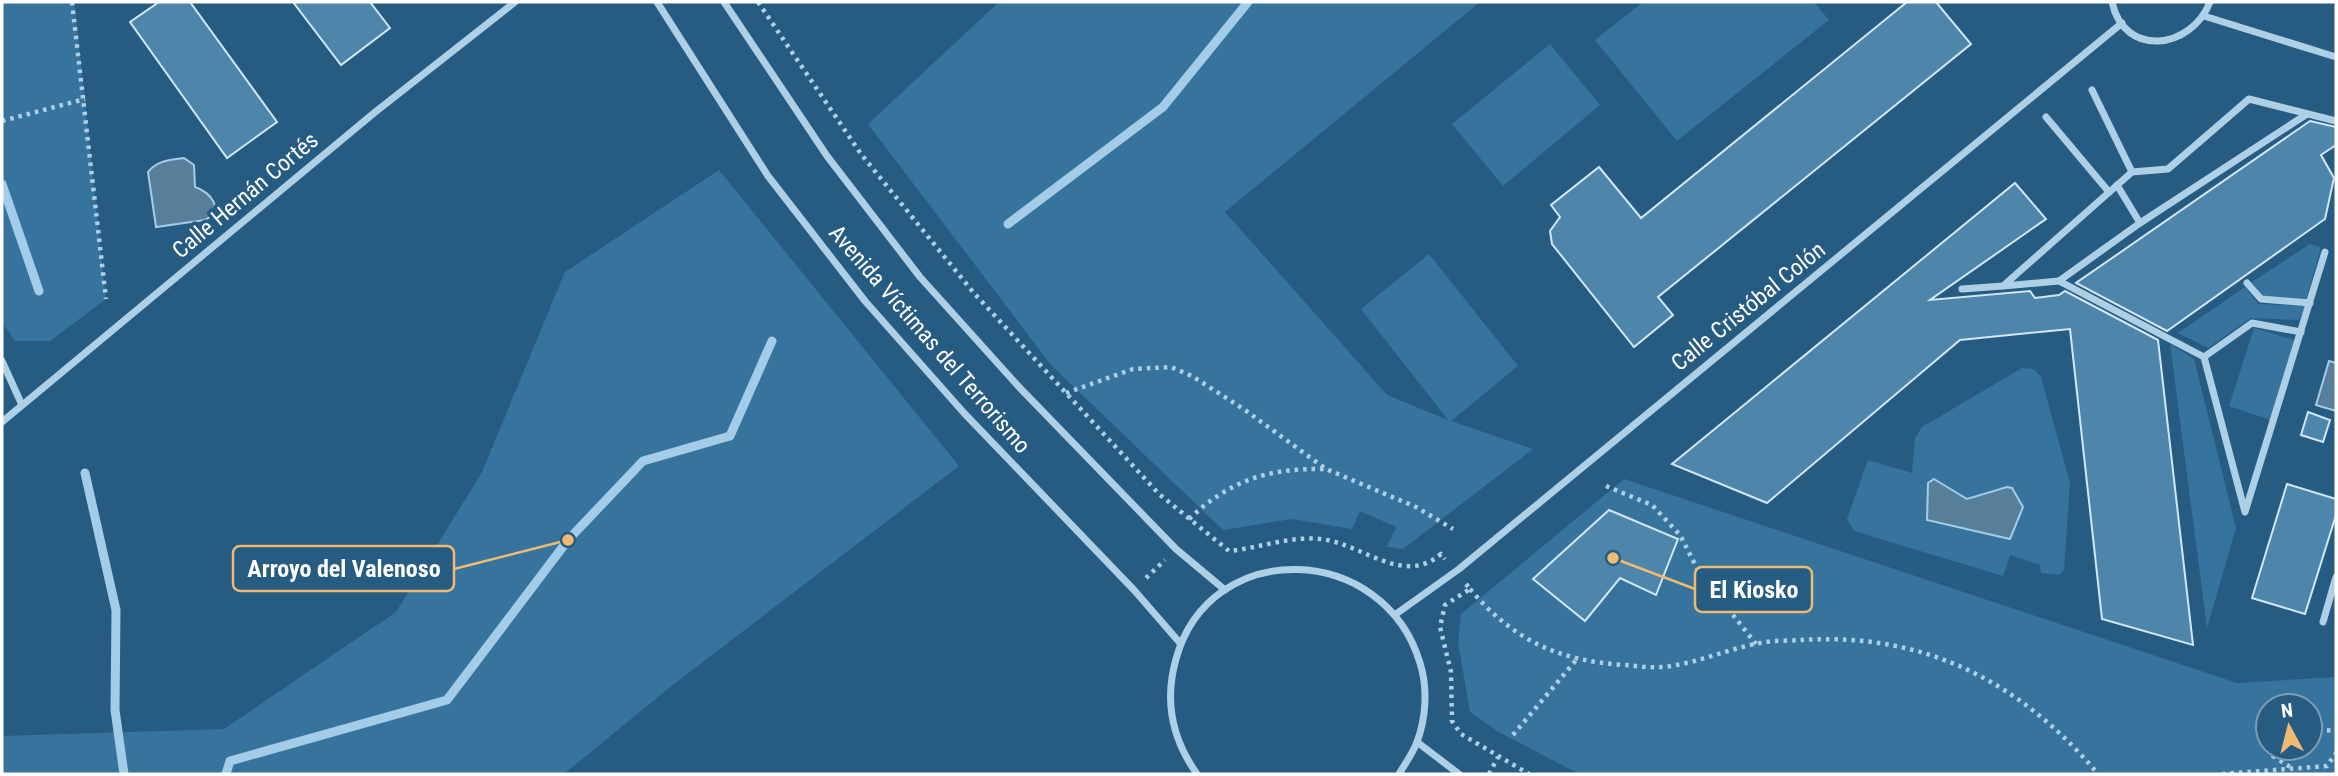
<svg xmlns="http://www.w3.org/2000/svg" width="2338" height="776" viewBox="0 0 2338 776" font-family="'Roboto Condensed',sans-serif">
	<style>
		.green { fill: #36749e; fill-rule: evenodd }
		.water { fill: #587f99; stroke: #a2cce7; stroke-width: 2 }
		.lines { fill: none; stroke-linecap: round; stroke-linejoin: round }
		.stream { stroke: #a2cce7; stroke-width: 9 }
		.building { fill: #4e85ab; stroke: #d1e7f5; stroke-width: 2 }
		.path { stroke: #aed0e7; stroke-width: 4.5; stroke-dasharray: 3.5 5; stroke-linecap: butt }
		.street { stroke: #aed0e7; stroke-width: 7 }
		.labels { text-anchor: middle; stroke-width: 7; stroke-linejoin: round; paint-order: stroke }
		.street-label { font-size: 23px; fill: #fff; stroke: #265b82 }
		.leader { fill: none; stroke: #f0ba73; stroke-width: 2.5 }
		.callout-dot { fill: #f0ba73; stroke: #265b82; stroke-width: 2.5 }
		.callout { fill: #265b82; stroke: #f0ba73; stroke-width: 2.5 }
		.callout-label { font-size: 24px; text-anchor: middle; font-weight: bold; fill: #fff }
	</style>
	<rect width="100%" height="100%" fill="#265b82"/>
	<!-- green -->
	<g class="green">
		<path d="M2 2H73L75 9 106 299 50 341H15L2 322Z"/>
		<path d="M999 2H1480L1225 212 1387 395 1448 420 1361 309 1429 254 1518 366 1451 421 1533 449 1403 549 1387 547 1396 527 1360 511 1352 529 1292 519 1223 530 1051 365 868 124Z"/>
		<path d="M1643 2H1814L1829 20 1677 141 1595 40Z"/>
		<path d="M1550 44 1600 105 1503 186 1452 124Z"/>
		<path d="M719 170 959 466 669 688 564 774H2V736L224 729 396 612 482 472 565 272Z"/>
		<path d="M2310 244 2321 247 2306 300 2262 296 2252 282Z"/>
		<path d="M2245 287 2258 304 2305 306 2299 320 2251 318 2208 348 2178 333Z"/>
		<path d="M2254 328 2294 340 2270 420 2229 406Z"/>
		<path d="M2170 344 2194 359 2236 528 2207 628Z"/>
		<path d="M2022 368 2034 369 2041 377 2070 483 2064 570 2059 575 2041 573 2040 565 2010 555 2003 576 1854 531 1847 519 1868 460 1912 473 1915 438 1922 427Z"/>
		<path d="M1624 479 2237 683 2336 677V774H1579L1497 731 1470 712 1458 642 1461 614ZM2268 706H2310V748H2268Z"/>
	</g>
	<!-- water -->
	<g class="water">
		<path d="M184 158 194 165 195 187C211 192 225 210 205 220L156 227 148 172C157 160 171 160 184 158Z"/>
		<path d="M2329 361 2336 363V411L2316 405Z"/>
		<path d="M1934 479 1967 499 2007 487 2012 488 2023 507 2010 539 1927 520 1928 483Z"/>
	</g>
	<g class="lines">
		<!-- stream -->
		<g class="stream">
			<path d="M2 184 39 291"/>
			<path d="M1008 224 1163 107 1248 2"/>
			<path d="M85 473 116 610 115 710 124 774"/>
			<path d="M226 774 230 761 447 700 568 540 643 461 730 436 772 341"/>
		</g>
	</g>
	<!-- building -->
	<g class="building">
		<path d="M159 2H190L277 122 227 158 130 22Z"/>
		<path d="M293 2H370L390 28 341 65Z"/>
		<path d="M1907 2H1936L1971 44 1658 297 1673 315 1634 347 1552 244 1550 231 1560 217 1551 205 1599 167 1641 218Z"/>
		<path d="M2310 121 2336 127V145L2321 155 2334 178 2325 219 2167 331 2076 283Z"/>
		<path d="M2015 183 2046 219 1930 300 2030 291 2035 298 2059 295 2065 291 2158 340 2193 645 2102 619 2070 329 1960 340 1767 503 1672 464Z"/>
		<path d="M2308 412 2330 420 2323 442 2301 435Z"/>
		<path d="M2287 484 2336 499V515L2305 614 2252 598Z"/>
		<path d="M1609 510 1678 539 1656 595 1620 578 1585 621 1533 579Z"/>
	</g>
	<g class="lines">
		<!-- path -->
		<g class="path">
			<path d="M72 2 106 299"/>
			<path d="M758 2 861 154 973 292 1159 494 1229 551C1259 548 1289 536 1320 539 1362 543 1403 587 1441 554L1445 559"/>
			<path d="M2 121 85 99"/>
			<path d="M1066 393 1133 369 1171 367 1192 376 1245 410 1326 469 1416 507 1453 529"/>
			<path d="M1606 486 1652 505 1680 535 1699 572 1756 644"/>
			<path d="M1189 519C1230 480 1269 468 1324 469"/>
			<path d="M1146 578 1165 560"/>
			<path d="M1466 584 1470 589 1445 605 1440 627 1451 672 1452 721 1461 734 1529 774"/>
			<path d="M1470 589C1513 640 1558 661 1625 665 1637 666 1650 668 1662 667 1696 664 1727 649 1760 643 1773 640 1789 641 1802 640 1924 632 2021 682 2098 774"/>
			<path d="M2310 729 2336 731"/>
			<path d="M1513 735 1577 659"/>
			<path d="M2269 748 2273 756 2290 767"/>
			<path d="M1489 774 1498 757"/>
			<path d="M2222 774 2327 766 2336 753"/>
		</g>
		<!-- street -->
		<g class="street">
			<path d="M657 2 768 176 865 301 964 413 1134 590 1180 643"/>
			<path d="M724 2 827 156 920 277 1019 387 1176 549 1225 590"/>
			<path d="M2112 2C2124 58 2191 50 2210 2"/>
			<path d="M2204 16 2336 57"/>
			<path d="M2092 90 2132 172 2168 169 2249 99 2336 121"/>
			<path d="M2046 117 2109 192"/>
			<path d="M2117 185 2140 223 2307 114"/>
			<path d="M2059 281 2204 357 2245 512 2325 252"/>
			<path d="M2247 283 2261 299 2310 303"/>
			<path d="M2003 286 2059 281 2140 223"/>
			<path d="M1962 289 2003 286 2132 172"/>
			<path d="M2204 357 2252 323 2301 332"/>
			<path d="M2 361 22 405"/>
			<path d="M2 422 374 113 515 2"/>
			<path d="M1396 614 1459 569 2122 23"/>
			<path d="M2323 622 2336 577"/>
			<path d="M1417 742 1459 774"/>
			<path d="M1197 774C1172 739 1164 701 1176 659 1210 536 1384 542 1420 663 1428 688 1426 718 1417 742 1413 753 1405 764 1399 774"/>
		</g>
	</g>
	<g class="labels">
		<!-- street labels -->
		<g class="street-label">
			<text transform="translate(245 195) rotate(-40)" y="8">Calle Hernán Cortés</text>
			<text transform="translate(1748 306) rotate(-39)" y="8">Calle Cristóbal Colón</text>
			<text transform="translate(930 339) rotate(49)" y="8">Avenida Víctimas del Terrorismo</text>
		</g>
	</g>
	<!-- callouts -->
	<path class="leader" d="M568 540L454 569M1613 558L1695 589"/>
	<g class="callout-dot">
		<circle cx="568" cy="540" r="7"/>
		<circle cx="1613" cy="558" r="7"/>
	</g>
	<g class="callout">
		<rect x="233" y="546" width="221" height="45" rx="7"/>
		<rect x="1695" y="567" width="117" height="45" rx="7"/>
	</g>
	<g class="callout-label">
		<text x="344" y="577">Arroyo del Valenoso</text>
		<text x="1754" y="598">El Kiosko</text>
	</g>
	<!-- border -->
	<rect width="2338" height="776" fill="none" stroke="#ffffff" stroke-width="7"/>
	<!-- north arrow -->
	<g transform="translate(2289 727) rotate(353)"><circle r="33" fill="#265b82" stroke="#7d9db4" stroke-width="2"/>
	<path d="M0-5L12 26L0 18L-12 26Z" fill="#f0ba73"/>
	<text y="-10" font-size="19" font-weight="bold" text-anchor="middle" fill="#ffffff">N</text>
	</g>
</svg>
